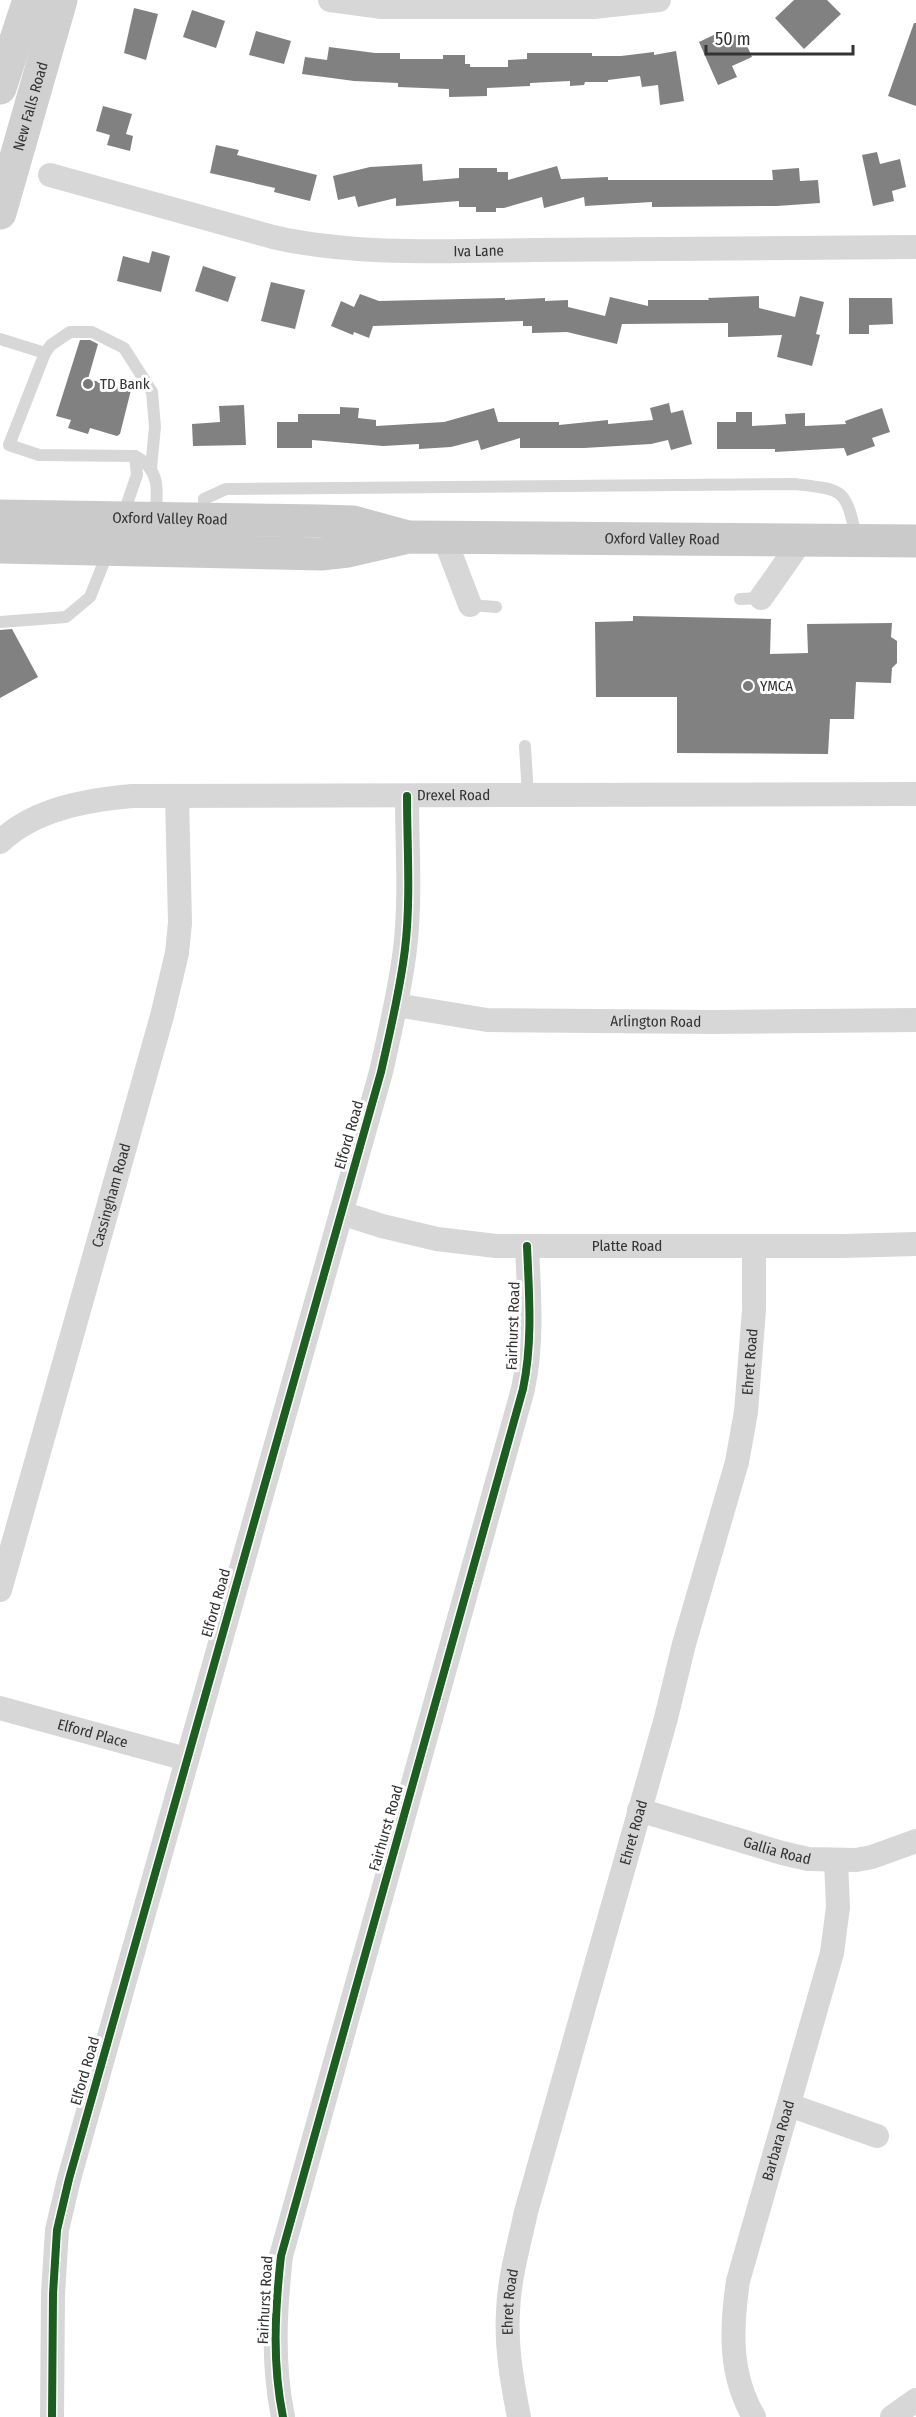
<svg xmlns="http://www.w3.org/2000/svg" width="916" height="2417" viewBox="0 0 916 2417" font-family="'Fira Sans Condensed',sans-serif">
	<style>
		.building { fill: #818181 }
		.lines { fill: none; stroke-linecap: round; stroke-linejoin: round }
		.lane { stroke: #d7d7d7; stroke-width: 12 }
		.street { stroke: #d7d7d7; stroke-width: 24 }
		.secondary { stroke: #d0d0d0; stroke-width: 33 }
		.primary { stroke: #cacaca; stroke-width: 33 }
		.cycleway-casing { stroke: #fff; stroke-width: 11 }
		.cycleway { stroke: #1b5e20; stroke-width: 8 }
		.poi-dot { fill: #7a7a7a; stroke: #fff; stroke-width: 2 }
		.labels { text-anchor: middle; stroke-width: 6; stroke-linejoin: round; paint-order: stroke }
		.street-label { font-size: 15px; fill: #333; stroke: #fff }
		.poi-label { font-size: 15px; fill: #333; stroke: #fff; text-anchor: start }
	</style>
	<rect width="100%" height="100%" fill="#fff"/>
	<!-- building -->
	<g class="building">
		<path d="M794 0H827L841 14 804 49 775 18Z"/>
		<path d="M134 8 158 14 146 60 124 53Z"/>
		<path d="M192 10 225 21 216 48 183 37Z"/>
		<path d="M914 23H916V106L888 96Z"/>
		<path d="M256 31 291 41 284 64 249 55Z"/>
		<path d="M720 32 724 40 741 32 752 57 732 66 737 77 718 85 699 42Z"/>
		<path d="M329 47 375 53H400V59H443V55H465V64H470V67H508V60L527 59V53H592V56H621L654 52V55L676 51 684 101 660 105 658 85 642 87 640 76 608 80V82H585L584 85 570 86V81L530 83V86L487 88V96L449 97V89L398 87V83L354 81 302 74 305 57 327 60Z"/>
		<path d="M103 106 132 114 126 134 133 136 130 151 107 145 110 135 96 131Z"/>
		<path d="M216 145 239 150 237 155 317 175 310 201 274 192 275 188 210 173Z"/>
		<path d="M877 152 880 164 900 159 906 187 892 191 894 201 873 206 862 155Z"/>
		<path d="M422 164 423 181 459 178V168H497V172H508V180L557 166 561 179 608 177V180H773L772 170 799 168 800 181 818 180 820 203 777 206 652 207V202L585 206 584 197 544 208 542 197 504 208H496V212H476V207H459V201L396 206V198L358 207 355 196 338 200 333 176 370 167Z"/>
		<path d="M152 251 170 256 161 292 117 281 123 256 149 263Z"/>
		<path d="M203 266 236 277 228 302 195 291Z"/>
		<path d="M271 282 305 290 295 329 261 321Z"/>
		<path d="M360 294 379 301 505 298V300L545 298V301L568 300V307L605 316 610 297 648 306V300H709L708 298 759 296V308L795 317 800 296 824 302 816 334 820 335 812 366 777 357 782 335 728 337V323L622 324 617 344 567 332 532 333V326H523V321L373 326 369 338 354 332 353 335 331 326 341 301 354 307Z"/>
		<path d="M849 298H892L893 324 869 325V334H849Z"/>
		<path d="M80 340H90L98 344 88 379 131 390 120 434 117 436 90 428 88 434 68 428 71 420 56 416Z"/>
		<path d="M669 403 671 413 683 410 692 444 671 450 668 440 651 444 584 448H520V438L481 450 478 440 451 447 419 449V444L383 446 312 440V448H277V422H298V414H340V407L359 408 358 418 376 420V426L444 422 494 408 498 422H559V425L608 420V424L653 420 650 408Z"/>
		<path d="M244 405 246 445 193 446 192 424 220 422 219 406Z"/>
		<path d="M882 408 890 432 872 438 875 446 847 456 844 448 775 452V449H717V422H736V412H752V426L786 424 785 414 805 413V426L846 424 845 421Z"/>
		<path d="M633 616 771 619 770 654 808 653 807 624 892 623 891 637 897 641V663L892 668 891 683 856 682 854 719H830L828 754 677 753V697H596L595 622 633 621Z"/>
		<path d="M12 629 38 677 0 698V630Z"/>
	</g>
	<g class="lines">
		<!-- lane -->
		<g class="lane">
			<path d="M0 339 45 353 9 445 39 455 135 456C161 469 158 492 155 518"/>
			<path d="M45 353 51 345 70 332H92L124 348 152 392 155 427 151 468"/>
			<path d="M123 515 137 475 135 456"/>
			<path d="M205 517 204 499 226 489 794 484C846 490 845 488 857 540"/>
			<path d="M740 599 761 598"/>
			<path d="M470 605 496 607"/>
			<path d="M0 622 66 617 90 597 108 552"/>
			<path d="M525 746 528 796"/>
		</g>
		<!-- street -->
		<g class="street">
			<path d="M330 0 382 7H593L659 0"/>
			<path id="s1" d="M50 175 273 237C353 256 453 251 535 250 662 249 789 248 916 247"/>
			<path d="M444 537 470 605"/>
			<path d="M761 598 801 541"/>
			<path id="s2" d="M0 842C34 809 87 800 132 796L916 794"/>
			<path id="s3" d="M396 1005 487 1020 713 1022 916 1020"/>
			<path id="s4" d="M341 1213 382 1226 437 1239 496 1246H843L916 1244"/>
			<path id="s5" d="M0 1590 162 1016 177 953 180 923 177 796"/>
			<path id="s6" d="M0 1708 186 1759"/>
			<path id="s7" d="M639 1810 782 1853 808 1859 856 1860 872 1857 916 1841"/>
			<path d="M789 2105 877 2136"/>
			<path d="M52 2417 53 2294 57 2230 69 2179 381 1072C390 1031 400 991 405 949 411 899 407 846 407 796"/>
			<path d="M283 2417C272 2363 275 2310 281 2256L523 1389C533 1341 529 1294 527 1246"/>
			<path id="s8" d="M519 2417C512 2382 506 2347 508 2312 509 2278 519 2245 526 2212L666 1718 684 1644 737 1462 746 1412 754 1310V1246"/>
			<path id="s9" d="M754 2417C729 2374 731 2329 738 2281L832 1953 838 1907 836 1861"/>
			<path d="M892 2417 916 2400"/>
		</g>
		<!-- secondary -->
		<g class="secondary">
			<path d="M0 88 29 0"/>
			<path id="s10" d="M0 213 61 0"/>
		</g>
		<!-- primary -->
		<g class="primary">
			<path id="s11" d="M0 516 320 521 353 522 404 536"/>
			<path id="s12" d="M0 547 321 554 348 551 409 537 916 541"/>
		</g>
		<!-- cycleway casing -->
		<g class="cycleway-casing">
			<g id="cycleway">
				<path d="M52 2417 53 2294 57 2230 69 2179 381 1072C390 1031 400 991 405 949 411 899 407 846 407 796"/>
				<path d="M283 2417C272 2363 275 2310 281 2256L523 1389C533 1341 529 1294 527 1246"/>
			</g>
		</g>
		<!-- cycleway -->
		<use href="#cycleway" class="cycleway"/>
	</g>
	<!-- markers -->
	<g class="poi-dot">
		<circle cx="88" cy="384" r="6"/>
		<circle cx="748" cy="686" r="6"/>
	</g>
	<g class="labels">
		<!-- street labels -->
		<g class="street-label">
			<text dy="5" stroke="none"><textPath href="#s10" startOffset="111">New Falls Road</textPath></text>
			<text dy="5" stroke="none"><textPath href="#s1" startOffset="438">Iva Lane</textPath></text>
			<text dy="5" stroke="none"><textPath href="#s11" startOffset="170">Oxford Valley Road</textPath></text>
			<text dy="5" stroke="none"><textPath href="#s12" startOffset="664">Oxford Valley Road</textPath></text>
			<text dy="5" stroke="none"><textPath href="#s2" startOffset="464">Drexel Road</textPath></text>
			<text dy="5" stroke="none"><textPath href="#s3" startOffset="261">Arlington Road</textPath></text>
			<text transform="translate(349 1135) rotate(-74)" y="5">Elford Road</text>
			<text dy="5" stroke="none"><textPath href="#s5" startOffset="410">Cassingham Road</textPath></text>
			<text dy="5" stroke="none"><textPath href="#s4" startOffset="290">Platte Road</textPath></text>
			<text transform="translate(513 1326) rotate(-88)" y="5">Fairhurst Road</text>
			<text dy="5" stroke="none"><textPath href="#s8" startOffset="1088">Ehret Road</textPath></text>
			<text transform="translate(216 1603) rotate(-74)" y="5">Elford Road</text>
			<text dy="5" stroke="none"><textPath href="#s6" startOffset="96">Elford Place</textPath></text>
			<text transform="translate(386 1828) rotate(-74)" y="5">Fairhurst Road</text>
			<text dy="5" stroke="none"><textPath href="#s8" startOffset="602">Ehret Road</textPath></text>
			<text dy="5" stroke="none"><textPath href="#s7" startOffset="144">Gallia Road</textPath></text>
			<text transform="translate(85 2071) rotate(-74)" y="5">Elford Road</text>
			<text dy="5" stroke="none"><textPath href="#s9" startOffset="286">Barbara Road</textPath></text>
			<text transform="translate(265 2300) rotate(-87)" y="5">Fairhurst Road</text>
			<text dy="5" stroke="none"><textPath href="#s8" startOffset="116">Ehret Road</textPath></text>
		</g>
		<!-- poi labels -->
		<g class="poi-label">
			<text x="100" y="389">TD Bank</text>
			<text x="760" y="691">YMCA</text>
		</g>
	</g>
	<!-- scale -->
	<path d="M706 45v9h147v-9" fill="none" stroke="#333333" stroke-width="3"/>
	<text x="715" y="45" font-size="18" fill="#333333" stroke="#ffffff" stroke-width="4.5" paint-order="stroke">50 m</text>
</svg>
